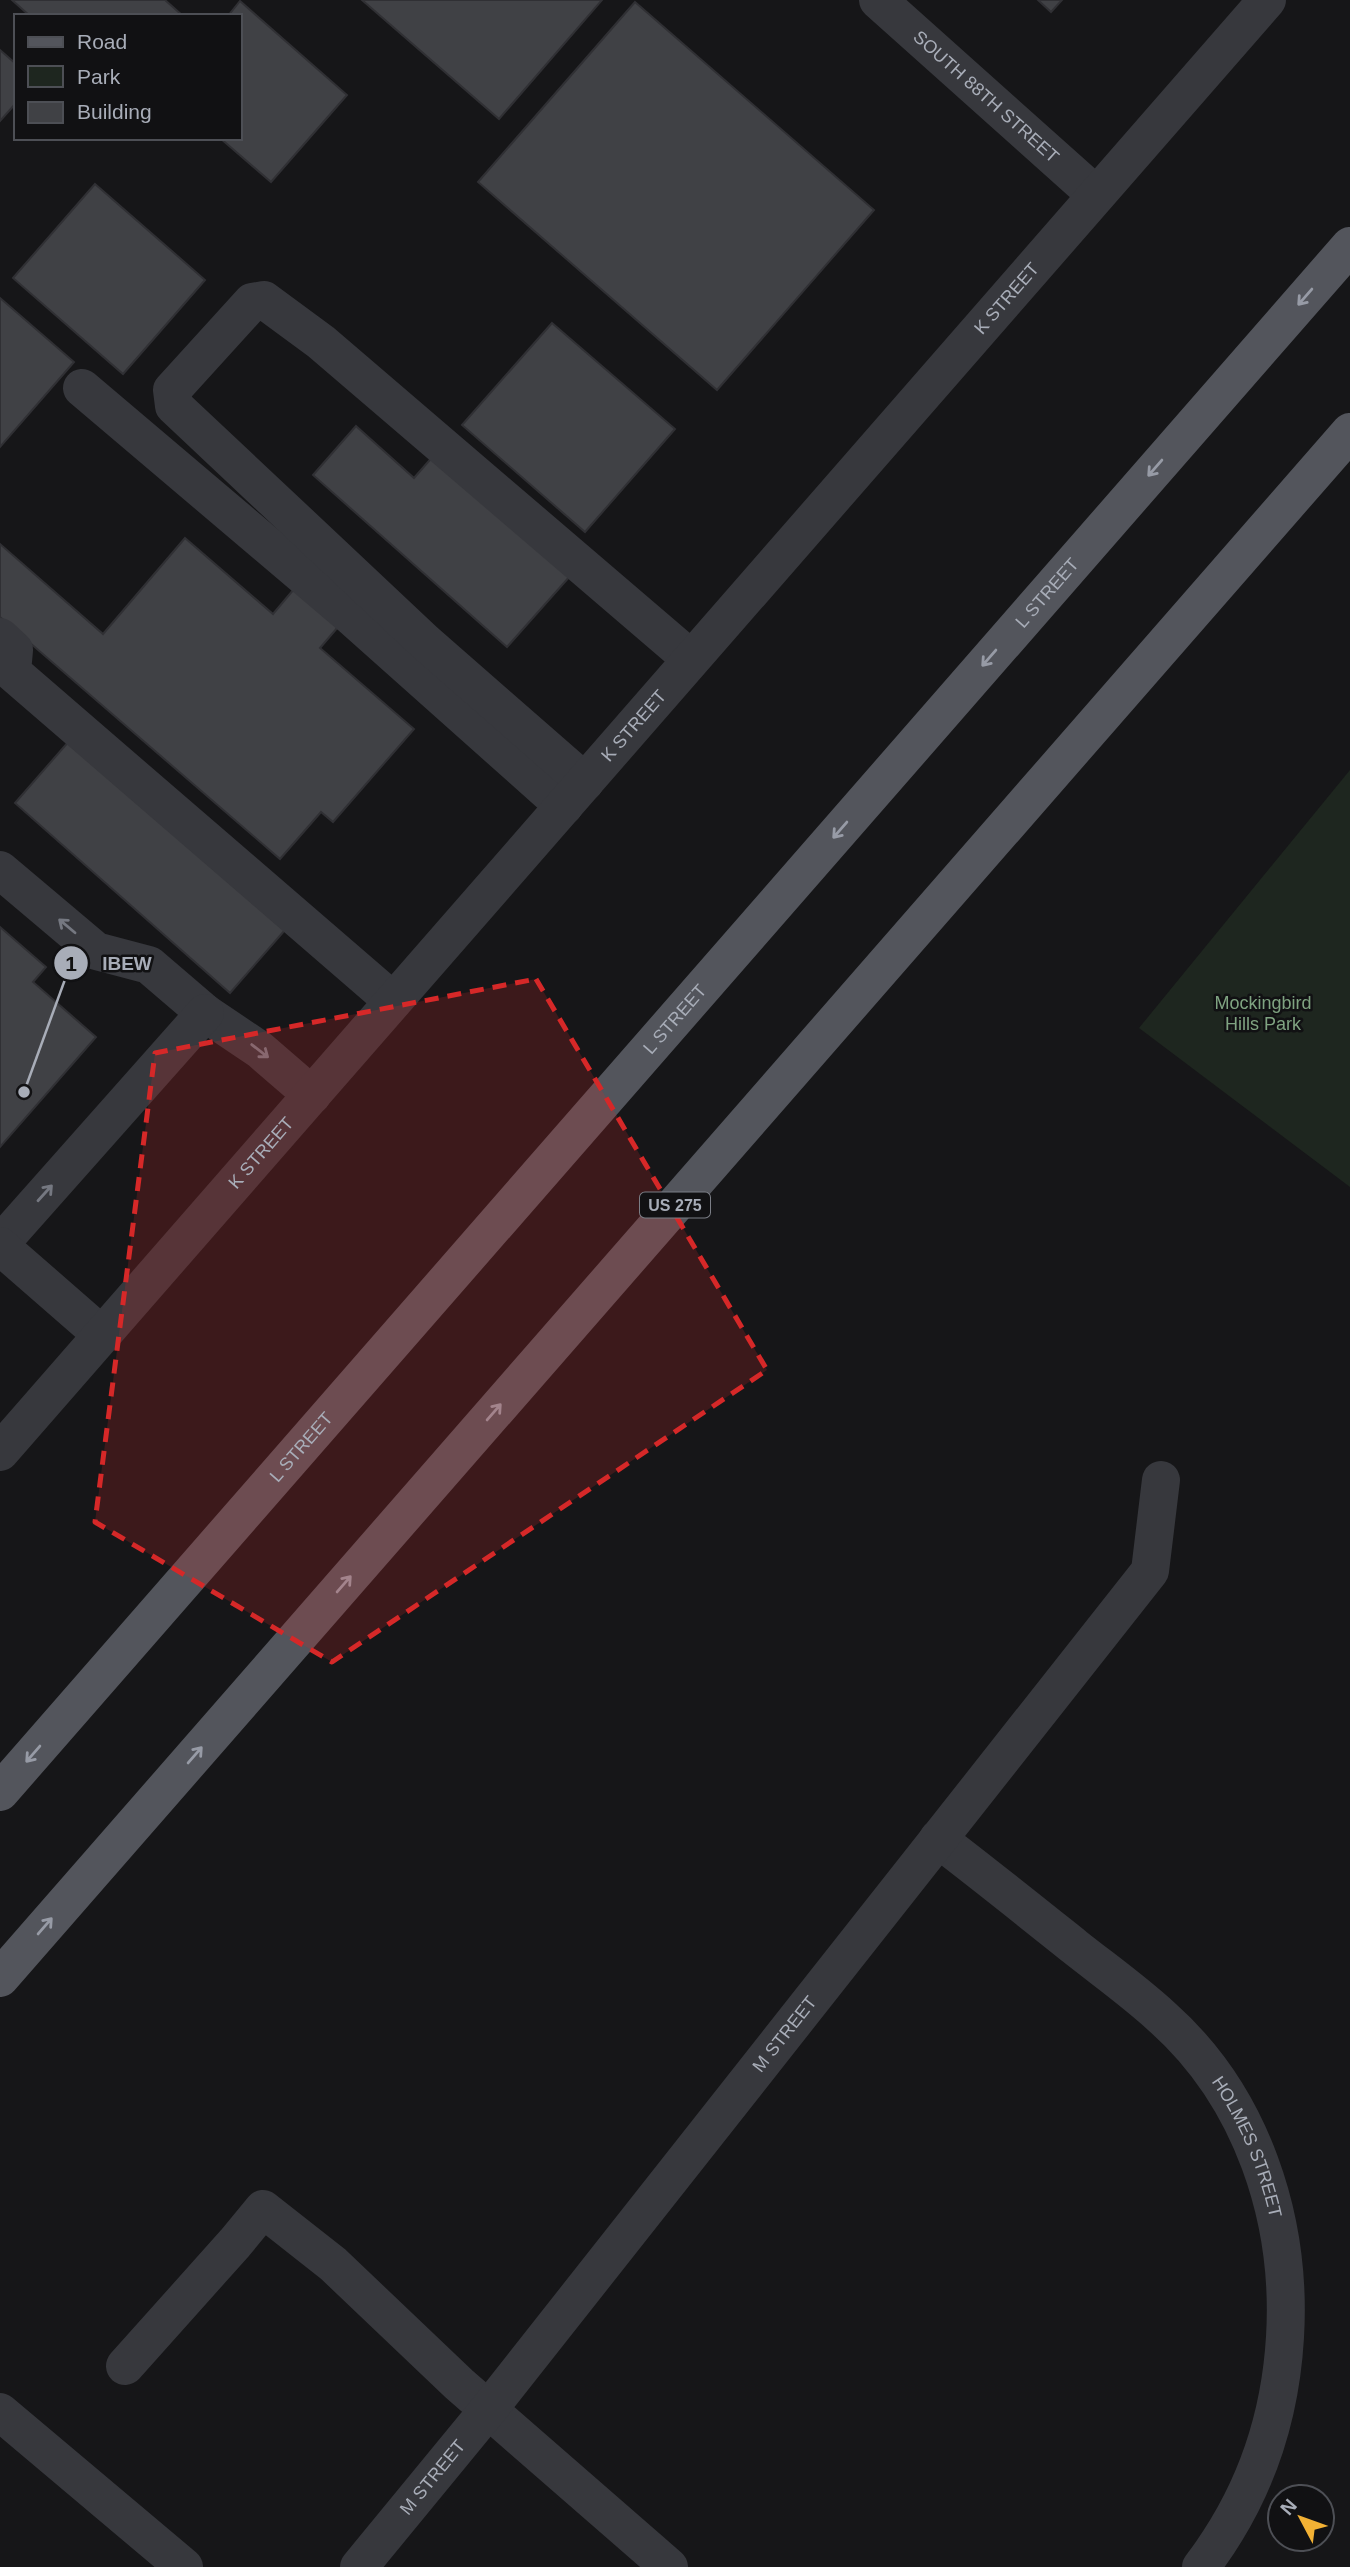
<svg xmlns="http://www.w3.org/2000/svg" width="1350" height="2567" viewBox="0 0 1350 2567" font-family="Arial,sans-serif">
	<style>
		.green { fill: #1e261f }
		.building { fill: #404145; stroke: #303034; stroke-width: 2 }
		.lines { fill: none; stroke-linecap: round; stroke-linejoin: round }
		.minor { stroke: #37383d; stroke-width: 38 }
		.major { stroke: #53555c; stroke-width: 38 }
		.oneway { stroke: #979ba6 }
		.oneway2 { stroke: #757881 }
		.marked { fill: #d62828; fill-opacity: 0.2; stroke: #d62828; stroke-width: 5; stroke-dasharray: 14 9; stroke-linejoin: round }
		.labels { text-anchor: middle; stroke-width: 5; stroke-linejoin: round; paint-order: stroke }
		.shield { fill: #111113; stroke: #7b7e86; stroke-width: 2 }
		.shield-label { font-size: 16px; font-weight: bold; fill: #a8adb8 }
		.street-label { font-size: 18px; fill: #a8adb8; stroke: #111113 }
		.park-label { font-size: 18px; fill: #7fa381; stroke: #111113 }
		.leader { fill: none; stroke: #a8adb8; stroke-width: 2.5 }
		.callout-dot { fill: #a8adb8; stroke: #111113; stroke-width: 2.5 }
		.mark-label { font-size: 21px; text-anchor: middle; font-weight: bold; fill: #111 }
		.callout-label { font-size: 19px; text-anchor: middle; font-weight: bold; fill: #a8adb8; stroke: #111113; stroke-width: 5; stroke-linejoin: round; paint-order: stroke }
	</style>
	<rect width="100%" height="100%" fill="#161618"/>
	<!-- green -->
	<path class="green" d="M1350 770V1187L1139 1028Z"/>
	<!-- building -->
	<g class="building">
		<path d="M12 0H165L183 16H30Z"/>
		<path d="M362 0H602L499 119Z"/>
		<path d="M1038 0H1062L1051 12Z"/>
		<path d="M240 1 347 95 271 182 220 138H240V16H228Z"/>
		<path d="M635 2 874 210 717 390 478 182Z"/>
		<path d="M0 50 16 64V103L0 121Z"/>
		<path d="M95 184 205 280 123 374 13 278Z"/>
		<path d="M0 298 74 362 0 447Z"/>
		<path d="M552 323 675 429 585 532 462 425Z"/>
		<path d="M356 426 414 478 435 454 571 575 507 647 313 475Z"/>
		<path d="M185 538 273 614 294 589 338 627 320 648 414 729 333 822 321 812 280 859 0 617V544L103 634Z"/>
		<path d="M70 740 285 930 230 993 15 803Z"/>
		<path d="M0 927 46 967 33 982 96 1037 0 1147Z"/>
	</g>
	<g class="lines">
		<!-- minor -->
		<g class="minor">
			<path id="s1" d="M878 0 1096 195"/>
			<path d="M82 388 352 617 564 806"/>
			<path d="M0 637 14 650 12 672 393 1001"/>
			<path d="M585 782 425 642 174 406 172 390 252 302 264 300 321 342 691 659"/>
			<path d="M0 870 96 951 149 965 205 1013 260 1050 312 1095"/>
			<path d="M0 1244 205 1013"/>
			<path d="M0 1246 102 1335"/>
			<path id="s2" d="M0 1452 1267 0"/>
			<path id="s3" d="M938 1839C984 1874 1030 1911 1075 1947 1104 1970 1135 1992 1162 2017 1252 2097 1292 2219 1285 2337 1280 2423 1253 2499 1201 2567"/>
			<path d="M125 2366 235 2243 263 2209 333 2264 459 2384 669 2567"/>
			<path d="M0 2412 184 2567"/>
			<path id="s4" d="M359 2567 488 2410 1150 1571 1161 1480"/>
		</g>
		<!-- major -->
		<g class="major">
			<path id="s5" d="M0 1792 1350 246"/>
			<path d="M0 1978 1350 432"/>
		</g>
	</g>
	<!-- one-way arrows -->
	<defs><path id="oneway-shaft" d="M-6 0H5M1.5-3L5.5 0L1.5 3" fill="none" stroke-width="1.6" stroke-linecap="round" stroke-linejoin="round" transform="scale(1.75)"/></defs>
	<g class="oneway">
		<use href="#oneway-shaft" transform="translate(1305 297) rotate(131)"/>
		<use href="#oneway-shaft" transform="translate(1155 468) rotate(131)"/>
		<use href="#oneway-shaft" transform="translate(989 658) rotate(131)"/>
		<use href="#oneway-shaft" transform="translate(840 830) rotate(131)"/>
		<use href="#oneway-shaft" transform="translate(494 1412) rotate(-49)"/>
		<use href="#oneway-shaft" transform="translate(344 1584) rotate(-49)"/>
		<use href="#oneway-shaft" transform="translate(33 1754) rotate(131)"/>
		<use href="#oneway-shaft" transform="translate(195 1755) rotate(-49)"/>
		<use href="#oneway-shaft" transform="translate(45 1926) rotate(-49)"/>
	</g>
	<g class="oneway2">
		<use href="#oneway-shaft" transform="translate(67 926) rotate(-140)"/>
		<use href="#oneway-shaft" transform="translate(260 1051) rotate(38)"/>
		<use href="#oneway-shaft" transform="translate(45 1193) rotate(-48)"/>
	</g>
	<!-- marked area -->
	<path class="marked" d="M536 979 767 1370 332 1662 95 1522 155 1053Z"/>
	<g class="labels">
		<!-- shield labels -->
		<rect class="shield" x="640" y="1192.5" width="70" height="25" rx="5"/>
		<g class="shield-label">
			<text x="675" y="1211">US 275</text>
		</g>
		<!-- street labels -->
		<g class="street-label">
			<text dy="6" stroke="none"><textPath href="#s1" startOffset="145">SOUTH 88TH STREET</textPath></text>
			<text dy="6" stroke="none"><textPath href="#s2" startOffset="1531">K STREET</textPath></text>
			<text dy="6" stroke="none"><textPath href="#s5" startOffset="1592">L STREET</textPath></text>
			<text dy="6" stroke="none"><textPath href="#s2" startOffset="964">K STREET</textPath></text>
			<text dy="6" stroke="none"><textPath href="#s5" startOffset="1026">L STREET</textPath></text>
			<text dy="6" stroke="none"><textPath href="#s2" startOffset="397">K STREET</textPath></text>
			<text dy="6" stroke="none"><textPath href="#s5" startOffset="458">L STREET</textPath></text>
			<text dy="6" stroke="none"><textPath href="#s4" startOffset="682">M STREET</textPath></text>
			<text dy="6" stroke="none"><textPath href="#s3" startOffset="444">HOLMES STREET</textPath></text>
			<text dy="6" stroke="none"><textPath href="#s4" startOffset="116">M STREET</textPath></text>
		</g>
		<!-- park labels -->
		<g class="park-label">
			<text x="1263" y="1009">Mockingbird<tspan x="1263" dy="21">Hills Park</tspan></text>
		</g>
	</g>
	<!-- callouts -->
	<path class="leader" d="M24 1092L71 963"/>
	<g class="callout-dot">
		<circle cx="24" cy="1092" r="7"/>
		<circle cx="71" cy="963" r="18"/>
	</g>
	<g class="mark-label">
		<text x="71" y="971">1</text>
	</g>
	<g class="callout-label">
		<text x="127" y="970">IBEW</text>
	</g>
	<!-- legend -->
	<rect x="14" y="14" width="228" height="126" fill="#111113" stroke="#4d4f55" stroke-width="2"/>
	<rect x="28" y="37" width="35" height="10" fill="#53555c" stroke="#4d4f55" stroke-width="2"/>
	<text x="77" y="49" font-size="21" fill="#a8adb8">Road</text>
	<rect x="28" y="66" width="35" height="21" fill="#1e261f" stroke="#4d4f55" stroke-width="2"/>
	<text x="77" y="84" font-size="21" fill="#a8adb8">Park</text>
	<rect x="28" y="102" width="35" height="21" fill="#404145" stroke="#4d4f55" stroke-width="2"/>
	<text x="77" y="119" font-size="21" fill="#a8adb8">Building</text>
	<!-- north arrow -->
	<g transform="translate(1301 2518) rotate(311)"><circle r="33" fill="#111113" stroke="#4d4f55" stroke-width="2"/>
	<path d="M0-5L12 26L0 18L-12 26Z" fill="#f2b134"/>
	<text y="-10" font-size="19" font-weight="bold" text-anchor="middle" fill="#a8adb8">N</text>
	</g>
</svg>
